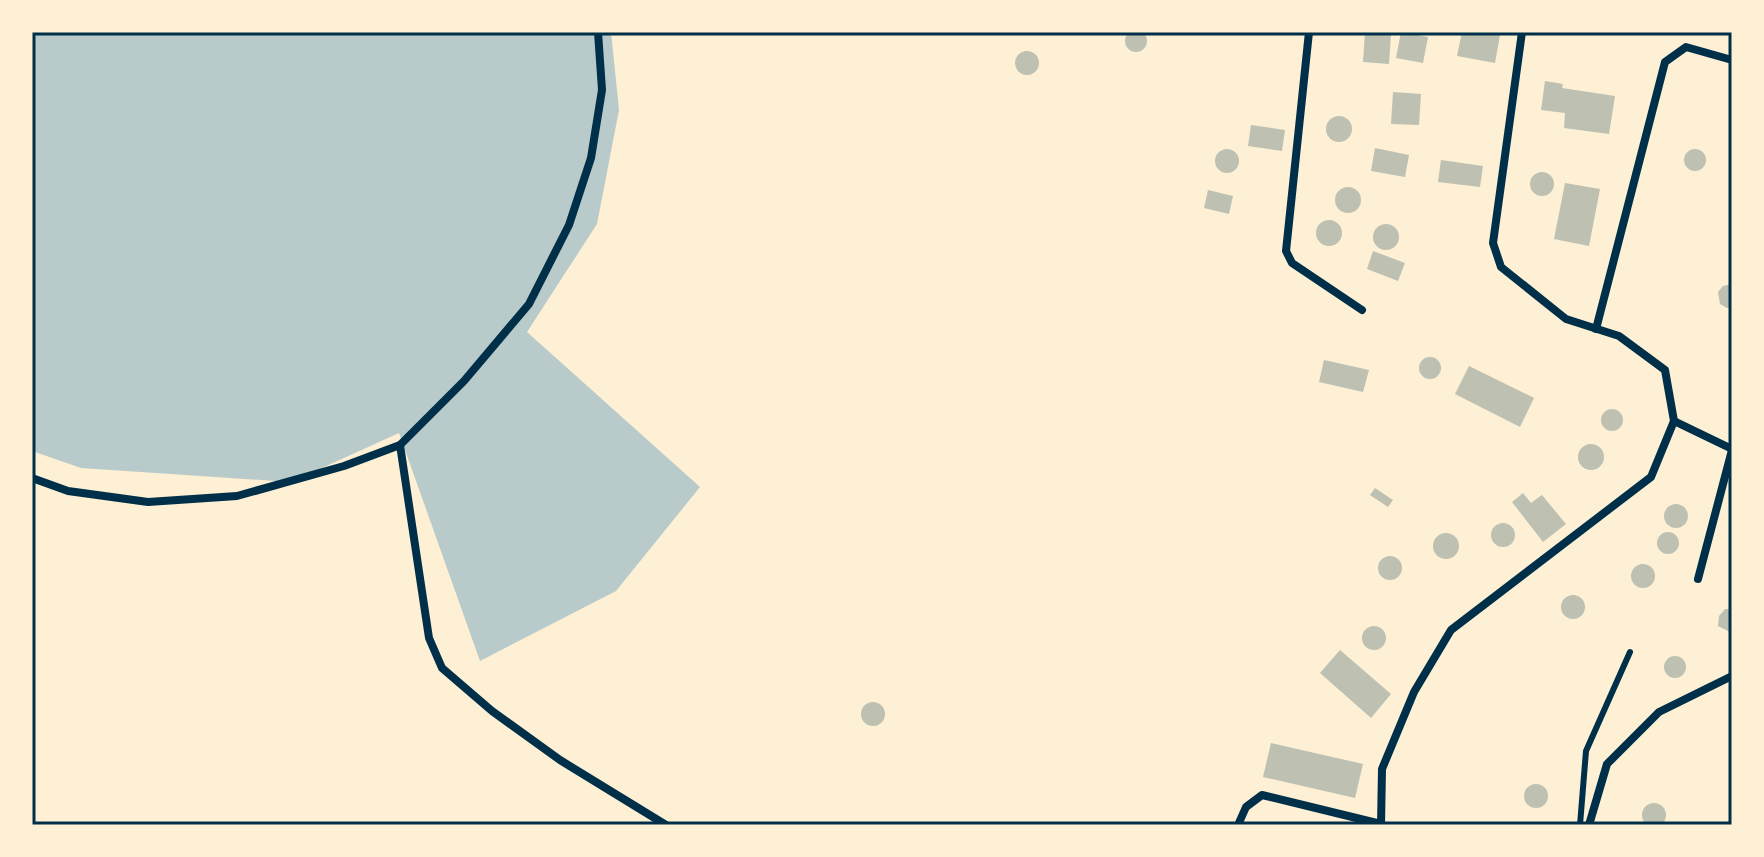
<svg xmlns="http://www.w3.org/2000/svg" width="1764" height="857" viewBox="0 0 1764 857" font-family="Commissioner,sans-serif">
	<style>
		.green { fill: #b9caca }
		.building { fill: #bec0b2 }
		.lines { fill: none; stroke-linecap: round; stroke-linejoin: round }
		.service { stroke: #003049; stroke-width: 6 }
		.minor { stroke: #003049; stroke-width: 8 }
		.neatline { fill: none; stroke: #003049; stroke-width: 3 }
	</style>
	<rect width="100%" height="100%" fill="#fdf0d5"/>
	<!-- green -->
	<path class="green" d="M32 32H611L619 110 597 224 527 332 700 487 616 591 480 661 399 433 291 482 81 468 32 451Z"/>
	<!-- building -->
	<g class="building">
		<circle cx="1136" cy="41" r="11"/>
		<path d="M1365 32 1391 34 1389 64 1363 62Z"/>
		<path d="M1401 32 1428 37 1423 63 1396 58Z"/>
		<path d="M1462 32 1500 35 1495 63 1457 56Z"/>
		<circle cx="1027" cy="63" r="12"/>
		<path d="M1545 81 1563 84 1562 88 1615 96 1609 134 1564 128 1565 113 1541 110Z"/>
		<path d="M1393 92 1421 94 1419 125 1391 124Z"/>
		<circle cx="1339" cy="129" r="13"/>
		<path d="M1251 125 1285 130 1282 151 1248 146Z"/>
		<path d="M1375 148 1409 155 1405 177 1371 171Z"/>
		<circle cx="1695" cy="160" r="11"/>
		<circle cx="1227" cy="161" r="12"/>
		<path d="M1441 160 1483 166 1480 187 1438 182Z"/>
		<circle cx="1542" cy="184" r="12"/>
		<path d="M1565 183 1600 189 1589 246 1554 239Z"/>
		<circle cx="1348" cy="200" r="13"/>
		<path d="M1208 190 1233 196 1229 214 1204 208Z"/>
		<circle cx="1329" cy="233" r="13"/>
		<circle cx="1386" cy="237" r="13"/>
		<path d="M1373 251 1405 263 1398 281 1367 269Z"/>
		<path d="M1732 284V308H1727L1720 304 1718 292 1723 286Z"/>
		<circle cx="1430" cy="368" r="11"/>
		<path d="M1324 360 1369 370 1363 392 1319 382Z"/>
		<path d="M1469 366 1534 398 1520 427 1455 394Z"/>
		<circle cx="1612" cy="420" r="11"/>
		<circle cx="1591" cy="457" r="13"/>
		<path d="M1375 488 1393 500 1388 507 1370 495Z"/>
		<path d="M1523 493 1531 503 1542 495 1566 524 1543 542 1512 502Z"/>
		<circle cx="1676" cy="516" r="12"/>
		<circle cx="1503" cy="535" r="12"/>
		<circle cx="1668" cy="543" r="11"/>
		<circle cx="1446" cy="546" r="13"/>
		<circle cx="1390" cy="568" r="12"/>
		<circle cx="1643" cy="576" r="12"/>
		<circle cx="1573" cy="607" r="12"/>
		<path d="M1725 609H1732V633L1718 626 1719 616Z"/>
		<circle cx="1374" cy="638" r="12"/>
		<path d="M1340 650 1391 694 1371 718 1320 673Z"/>
		<circle cx="1675" cy="667" r="11"/>
		<circle cx="873" cy="714" r="12"/>
		<path d="M1271 743 1363 764 1355 798 1263 777Z"/>
		<circle cx="1536" cy="796" r="12"/>
		<circle cx="1654" cy="815" r="12"/>
	</g>
	<g class="lines">
		<!-- service -->
		<path class="service" d="M1580 825 1586 751 1630 652"/>
		<!-- minor -->
		<g class="minor">
			<path d="M1309 32 1286 251 1292 263 1362 310"/>
			<path d="M1596 329 1665 62 1686 47 1732 60"/>
			<path d="M1674 421 1732 449"/>
			<path d="M400 445 429 638 442 668 492 711 560 760 666 825"/>
			<path d="M32 478 68 491 148 502 237 496 344 466 400 445 464 381 529 304 569 225 591 158 602 90 598 32"/>
			<path d="M1698 579 1732 450"/>
			<path d="M1238 825 1246 807 1262 795 1381 824"/>
			<path d="M1381 825 1382 769 1414 692 1451 630 1651 477 1674 421 1665 370 1619 336 1566 319 1501 267 1493 243 1522 32"/>
			<path d="M1589 825 1607 764 1659 712 1732 676"/>
		</g>
	</g>
	<!-- border -->
	<rect width="1764" height="857" fill="none" stroke="#fdf0d5" stroke-width="68"/>
	<rect x="34" y="34" width="1696" height="789" class="neatline"/>
</svg>
